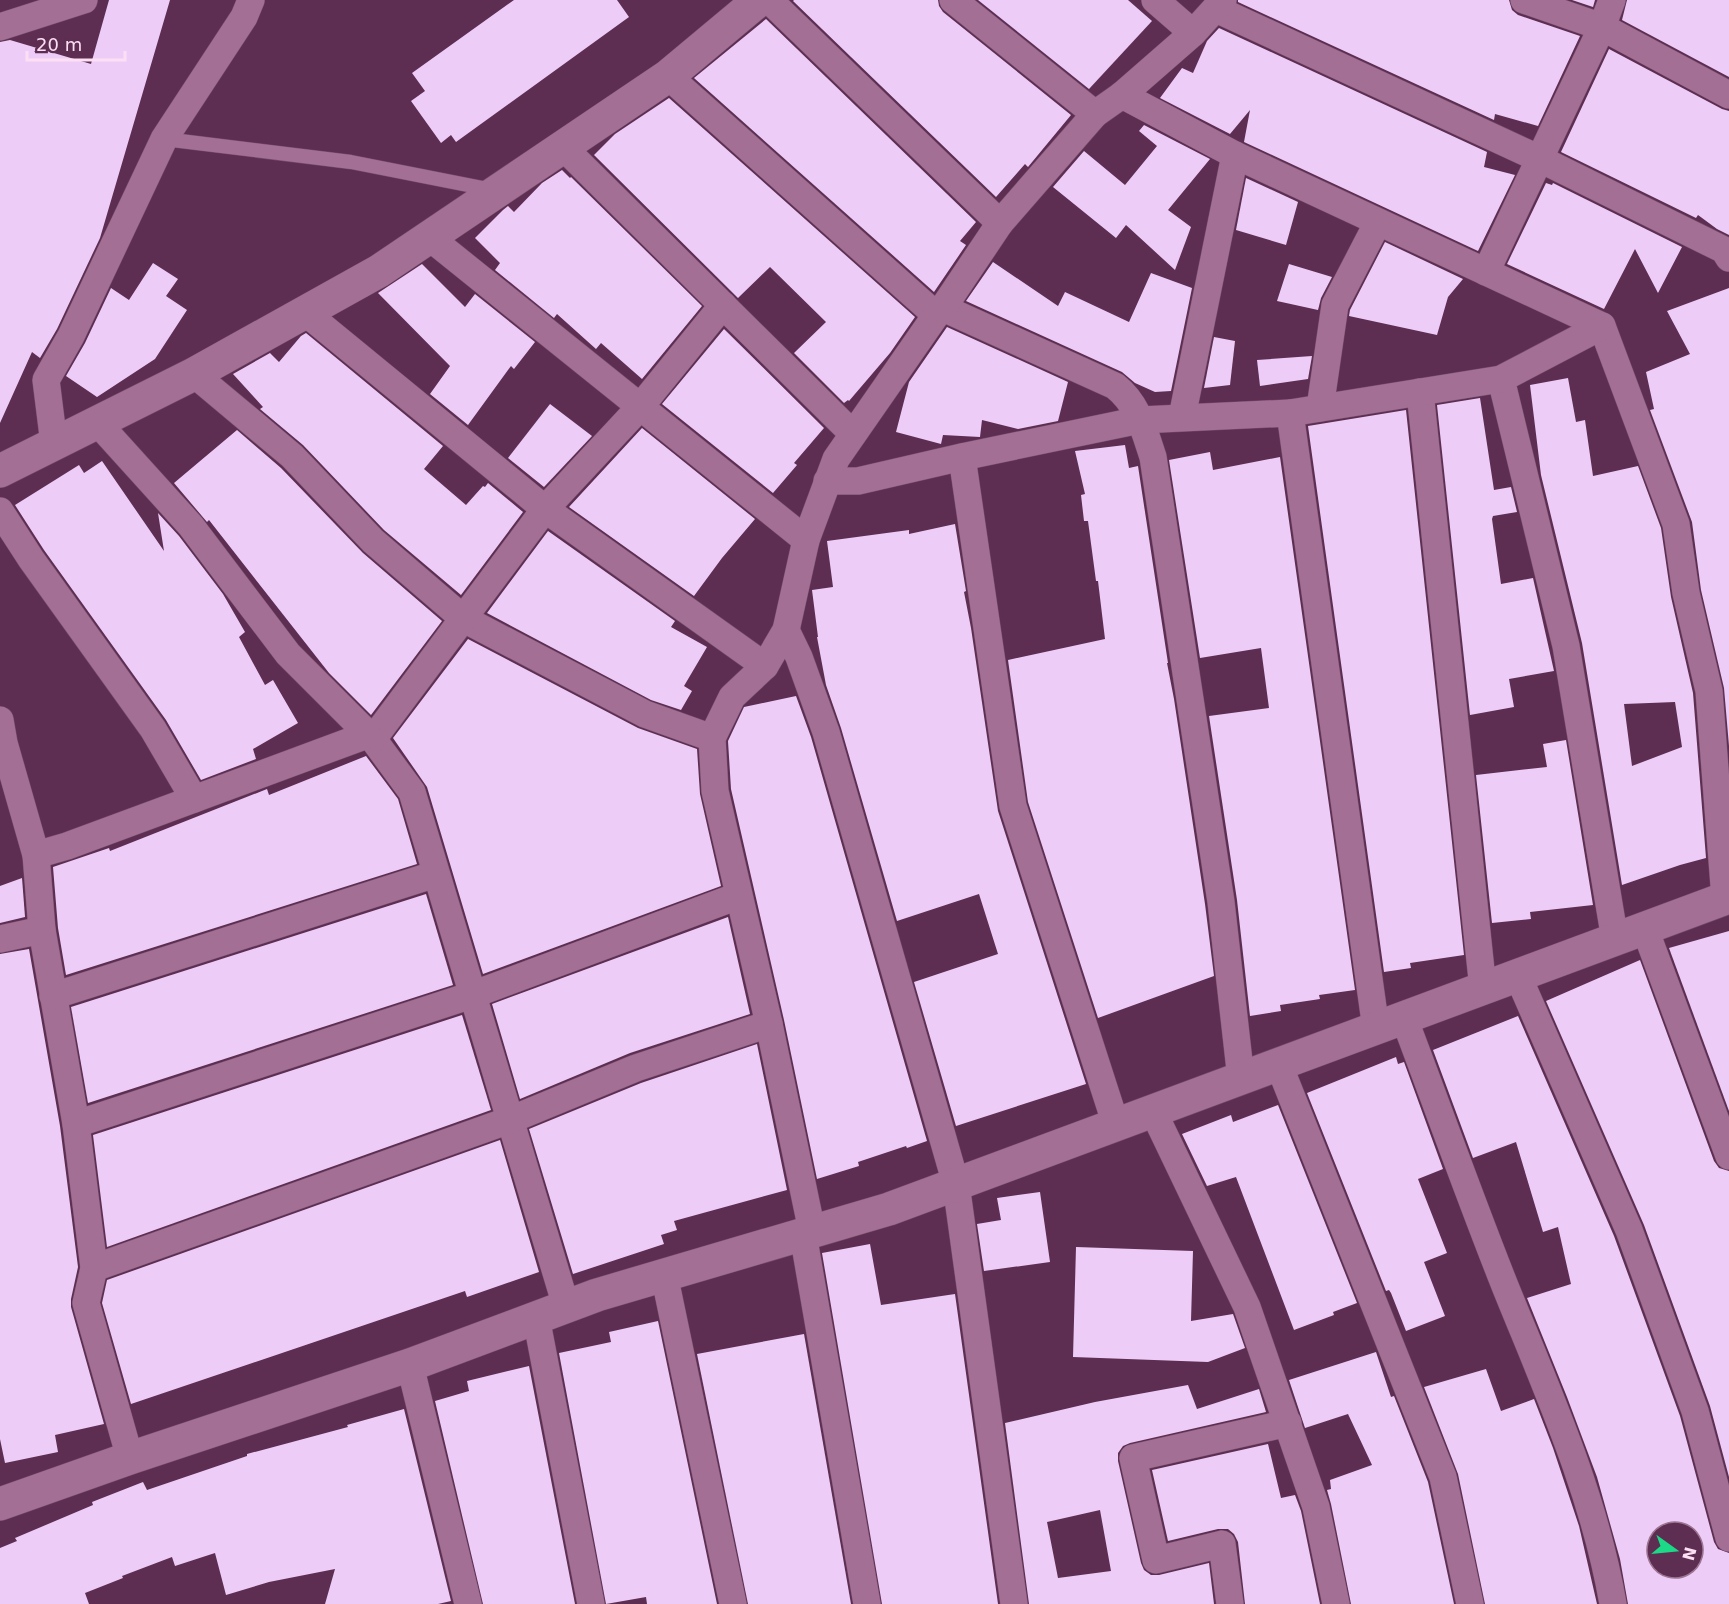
<svg xmlns="http://www.w3.org/2000/svg" width="1729" height="1604" viewBox="0 0 1729 1604" font-family="'DejaVu Sans',sans-serif">
	<style>
		.building { fill: #edcdf8; fill-rule: evenodd }
		.lines { fill: none; stroke-linecap: round; stroke-linejoin: round }
		.service-casing { stroke: #754c6b; stroke-width: 15 }
		.minor-casing { stroke: #754c6b; stroke-width: 28 }
		.tertiary-casing { stroke: #754c6b; stroke-width: 34 }
		.service { stroke: #a46f95; stroke-width: 14 }
		.minor { stroke: #a46f95; stroke-width: 27 }
		.tertiary { stroke: #a46f95; stroke-width: 33 }
	</style>
	<rect width="100%" height="100%" fill="#5d2e51"/>
	<!-- building -->
	<g class="building">
		<path d="M109 0H170L100 238 57 329 40 358 32 352 0 423V42L10 40 91 64Z"/>
		<path d="M514 0H617L629 17 456 142 451 135 441 143 411 101 425 91 412 73Z"/>
		<path d="M794 0H938L939 6 943 12 1071 115 1028 167 1025 164 996 197 793 1Z"/>
		<path d="M978 0H1128L1152 21 1089 89Z"/>
		<path d="M1238 0H1509L1512 10 1518 15 1580 36 1538 126 1495 114 1494 120 1238 2Z"/>
		<path d="M1572 0H1595L1593 7Z"/>
		<path d="M1627 0H1729V77L1622 20Z"/>
		<path d="M766 19 976 222 960 241 966 245 934 292 694 78Z"/>
		<path d="M1219 28 1487 152 1484 167 1515 175 1478 251 1244 142 1250 110 1230 134 1160 98 1182 68 1193 73 1207 41Z"/>
		<path d="M1609 49 1722 109 1729 111V235L1717 229 1698 215 1696 218 1561 152Z"/>
		<path d="M669 98 915 317 890 353 849 401 848 400 844 403 794 353 826 322 770 267 738 298 594 155 615 134Z"/>
		<path d="M1144 125 1210 159 1168 210 1191 227 1175 270 1126 225 1116 238 1053 187 1084 151 1125 185 1157 146 1139 131Z"/>
		<path d="M562 170 570 178 571 177 702 306 642 379 601 343 596 349 557 314 554 318 495 270 500 263 475 238 503 210 508 206 514 212 542 183Z"/>
		<path d="M1246 178 1298 202 1286 245 1236 230Z"/>
		<path d="M1546 183 1552 185 1553 183 1682 247 1658 293 1635 249 1604 309 1507 264Z"/>
		<path d="M1385 242 1463 279 1448 297 1437 335 1349 316 1350 310Z"/>
		<path d="M993 262 1058 306 1065 292 1129 322 1151 273 1192 288 1171 391 1155 392 1135 383 1122 372 966 301Z"/>
		<path d="M153 263 178 279 166 296 187 310 155 359 97 397 66 376 85 343 111 288 129 300Z"/>
		<path d="M422 264 465 307 475 294 535 342 514 369 511 366 468 425 430 394 450 366 378 293Z"/>
		<path d="M1289 264 1332 277 1321 298 1318 310 1277 301Z"/>
		<path d="M1729 288V746L1724 688 1701 590 1692 522 1650 410 1654 409 1646 372 1690 354 1667 311Z"/>
		<path d="M947 327 1068 382 1058 421 1018 429 982 420 980 437 943 435 941 444 896 432 909 382Z"/>
		<path d="M724 329 824 428 794 463 797 465 773 493 662 404Z"/>
		<path d="M306 333 443 446 424 469 466 505 483 486 485 487 488 483 523 512 461 595 384 530 303 445 260 409 263 407 233 374 270 353 279 362 301 336Z"/>
		<path d="M1214 337 1235 341 1230 385 1204 388Z"/>
		<path d="M1312 356 1308 379 1260 386 1257 360Z"/>
		<path d="M1568 378 1576 422 1585 420 1593 476 1638 466 1661 528 1671 597 1693 693 1706 858 1680 865 1622 885 1582 643 1541 475 1530 385ZM1675 702 1682 747 1632 766 1624 704Z"/>
		<path d="M1480 398 1494 490 1511 487 1517 512 1493 516 1492 519 1501 584 1533 578 1554 671 1509 679 1514 707 1470 715 1437 405Z"/>
		<path d="M550 404 592 436 544 487 508 458Z"/>
		<path d="M1406 410 1464 955 1410 963 1411 968 1384 972 1308 426Z"/>
		<path d="M642 428 755 519 722 558 694 596 569 507Z"/>
		<path d="M237 430 281 468 363 553 442 621 371 715 329 673 209 520 207 522 174 483Z"/>
		<path d="M1125 445 1129 468 1138 466 1168 663H1167L1174 699 1205 904 1214 976 1098 1018 1028 802 1008 660 1105 639 1098 581H1096L1088 521H1084L1081 495 1085 494 1075 451Z"/>
		<path d="M1210 452 1213 470 1280 457 1355 990 1319 995 1320 999 1280 1005 1281 1011 1250 1016 1237 900 1209 716 1269 708 1261 648 1200 658 1169 460Z"/>
		<path d="M102 461 164 551 158 513 179 536 223 594 245 632 239 637 265 685 273 680 298 723 253 749 256 759 201 780 166 720 44 550 15 505 79 465 84 473Z"/>
		<path d="M955 524 966 591 964 592 971 628 998 811 1086 1084 956 1126 914 982 998 954 979 894 897 921 841 728 826 685 817 637H818L812 590 833 587 827 541 909 530V534Z"/>
		<path d="M548 531 675 621 671 627 707 647 684 686 692 691 681 710 651 700 487 613Z"/>
		<path d="M468 639 638 728 697 749 700 794 721 886 483 974 427 787 393 738Z"/>
		<path d="M796 696 811 737 927 1141 907 1148 906 1146 858 1162 859 1166 817 1179 784 1020 731 789 728 741 744 707Z"/>
		<path d="M1566 740 1593 905 1530 912 1531 919 1492 923 1476 775 1547 767 1543 744Z"/>
		<path d="M366 756 398 799 417 864 66 975 58 928 53 867 109 848 110 851 267 789 269 795Z"/>
		<path d="M22 878 25 917 0 923V886Z"/>
		<path d="M426 894 453 985 88 1103 71 1007Z"/>
		<path d="M728 917 750 1014 630 1053 520 1099 492 1004Z"/>
		<path d="M1729 931V1111L1669 948Z"/>
		<path d="M29 949 60 1126 78 1267 71 1299V1307L104 1424 55 1435 58 1452 5 1463 0 1439V954Z"/>
		<path d="M1640 960 1714 1161 1719 1168 1729 1171V1477L1710 1406 1644 1225 1546 1001Z"/>
		<path d="M462 1015 491 1110 107 1247 93 1135Z"/>
		<path d="M1518 1016 1614 1236 1680 1416 1714 1542 1718 1549 1729 1553V1604H1628L1620 1559 1597 1477 1567 1397 1527 1298 1571 1284 1558 1227 1543 1232 1516 1142 1473 1158 1433 1050ZM1657 1532H1693V1568H1657Z"/>
		<path d="M757 1044 787 1190 674 1221 677 1230 661 1235 664 1244 573 1274 529 1129 641 1083Z"/>
		<path d="M1396 1057 1398 1064 1404 1062 1443 1169 1418 1179 1447 1253 1424 1262 1445 1316 1406 1331 1391 1293 1389 1290 1386 1291 1307 1093Z"/>
		<path d="M1278 1105 1357 1303 1333 1312 1334 1315 1294 1330 1236 1177 1207 1186 1182 1134 1231 1115 1233 1122Z"/>
		<path d="M500 1140 539 1272 467 1297 465 1291 131 1404 102 1303 107 1280Z"/>
		<path d="M1040 1192 1050 1262 984 1271 977 1224 1001 1220 997 1198Z"/>
		<path d="M870 1244 881 1305 955 1294 998 1604H882L822 1253Z"/>
		<path d="M1076 1247 1193 1251 1191 1321 1233 1314 1245 1348 1208 1362 1073 1357Z"/>
		<path d="M658 1321 717 1604H647L646 1597 606 1604 559 1353 611 1342 609 1332Z"/>
		<path d="M804 1334 851 1604H748L697 1354Z"/>
		<path d="M1376 1352 1391 1397 1394 1396 1428 1482 1454 1604H1351L1331 1504 1327 1490 1331 1489 1330 1480 1372 1465 1348 1414 1305 1428 1289 1380Z"/>
		<path d="M529 1366 575 1604H483L435 1401 469 1391 467 1381Z"/>
		<path d="M1486 1369 1501 1411 1534 1399 1553 1448 1579 1526 1597 1604H1485L1458 1474 1424 1387Z"/>
		<path d="M1188 1385 1197 1409 1259 1389 1266 1412 1130 1443 1123 1446 1118 1453V1461L1141 1563 1144 1570 1151 1575H1159L1209 1563 1214 1604H1029L1005 1423 1095 1402ZM1100 1510 1111 1571 1058 1578 1047 1522Z"/>
		<path d="M404 1409 451 1601 438 1604H325L335 1569 269 1582 226 1595 215 1553 175 1566 172 1557 122 1576 123 1578 85 1593 89 1604H0V1548L17 1541 15 1538 93 1505 92 1502 143 1482 147 1490 247 1456V1454L348 1427 347 1425Z"/>
		<path d="M1268 1444 1281 1498 1295 1495 1301 1511 1320 1604H1245L1238 1542 1234 1534 1228 1529H1218L1168 1541 1152 1470Z"/>
	</g>
	<g class="lines">
		<!-- service casing -->
		<g class="service-casing">
			<path id="service" d="M164 139 351 162 493 190"/>
		</g>
		<!-- minor casing -->
		<g class="minor-casing">
			<g id="minor">
				<path d="M769 0 1000 223"/>
				<path d="M953 0 1095 114"/>
				<path d="M1155 0 1193 33"/>
				<path d="M1524 0 1602 27 1729 95"/>
				<path d="M1216 9 1540 159 1724 250 1729 258"/>
				<path d="M0 27 84 0"/>
				<path d="M668 76 936 315"/>
				<path d="M1122 95 1235 155 1602 326 1676 524 1686 593 1709 691 1725 899"/>
				<path d="M563 147 853 434"/>
				<path d="M429 237 806 540"/>
				<path d="M1486 272 1602 27 1612 0"/>
				<path d="M943 308 1115 386C1138 404 1144 430 1153 457L1221 902 1241 1079"/>
				<path d="M306 313 545 509 765 666"/>
				<path d="M194 374 292 456 373 541 464 619 645 714 712 738"/>
				<path d="M1501 379 1566 646 1615 940"/>
				<path d="M1420 392 1483 989"/>
				<path d="M1320 408 1335 305 1378 222"/>
				<path d="M1290 413 1376 1029"/>
				<path d="M1182 417 1235 155"/>
				<path d="M96 421 191 526 288 654 373 739 412 792 566 1306"/>
				<path d="M54 444 46 380 71 336 164 139 244 17 251 0"/>
				<path d="M962 457 1013 806 1116 1125"/>
				<path d="M827 481H858L962 457 1140 420 1290 413 1501 379 1602 326"/>
				<path d="M0 511 31 559 153 729 194 799"/>
				<path d="M786 630 799 657 826 732 956 1184 1014 1604"/>
				<path d="M0 720 4 743 36 855 42 930 76 1124 94 1268 86 1303 130 1458"/>
				<path d="M373 739 545 509 640 407 723 305"/>
				<path d="M36 855 67 846 367 735"/>
				<path d="M1645 929 1729 1156"/>
				<path d="M0 939 42 930"/>
				<path d="M1518 976 1629 1230 1695 1411 1729 1538"/>
				<path d="M53 996 436 874"/>
				<path d="M1404 1018C1438 1108 1470 1198 1505 1286 1547 1390 1594 1493 1613 1604"/>
				<path d="M1279 1065 1443 1477 1470 1604"/>
				<path d="M1153 1111 1247 1307 1316 1507 1336 1604"/>
				<path d="M76 1124 472 995 738 896"/>
				<path d="M812 1231 769 1024 715 791 712 738 732 697 765 666 786 630 806 540 836 459 936 315 943 308 1000 223 1095 114 1122 95 1193 33 1223 0"/>
				<path d="M803 1234 867 1604"/>
				<path d="M94 1268 510 1120 636 1068 769 1024"/>
				<path d="M664 1274 733 1604"/>
				<path d="M536 1317 591 1604"/>
				<path d="M410 1365 468 1604"/>
				<path d="M1230 1604 1222 1544 1156 1560 1133 1458 1288 1423"/>
			</g>
		</g>
		<!-- tertiary casing -->
		<g class="tertiary-casing">
			<g id="tertiary">
				<path d="M0 471 194 374 379 271 668 76 759 0"/>
				<path d="M0 1504 130 1458 410 1365 597 1295 889 1209 1729 897"/>
			</g>
		</g>
		<!-- service -->
		<use href="#service" class="service"/>
		<!-- minor -->
		<use href="#minor" class="minor"/>
		<!-- tertiary -->
		<use href="#tertiary" class="tertiary"/>
	</g>
	<!-- north arrow -->
	<g transform="translate(1675 1550) rotate(105)"><circle r="28" fill="#5d2e51" stroke="#9d7592" stroke-width="1.5"/>
	<path d="M0-4.5L10 22L0 15L-10 22Z" fill="#1cd988"/>
	<text y="-9" font-size="16" font-weight="bold" text-anchor="middle" fill="#fddff4">N</text>
	</g>
	<!-- scale -->
	<path d="M27 51v9h98v-9" fill="none" stroke="#fddff4" stroke-width="3"/>
	<text x="36" y="51" font-size="18" fill="#fddff4" stroke="#5d2e51" stroke-width="4.5" paint-order="stroke">20 m</text>
</svg>
